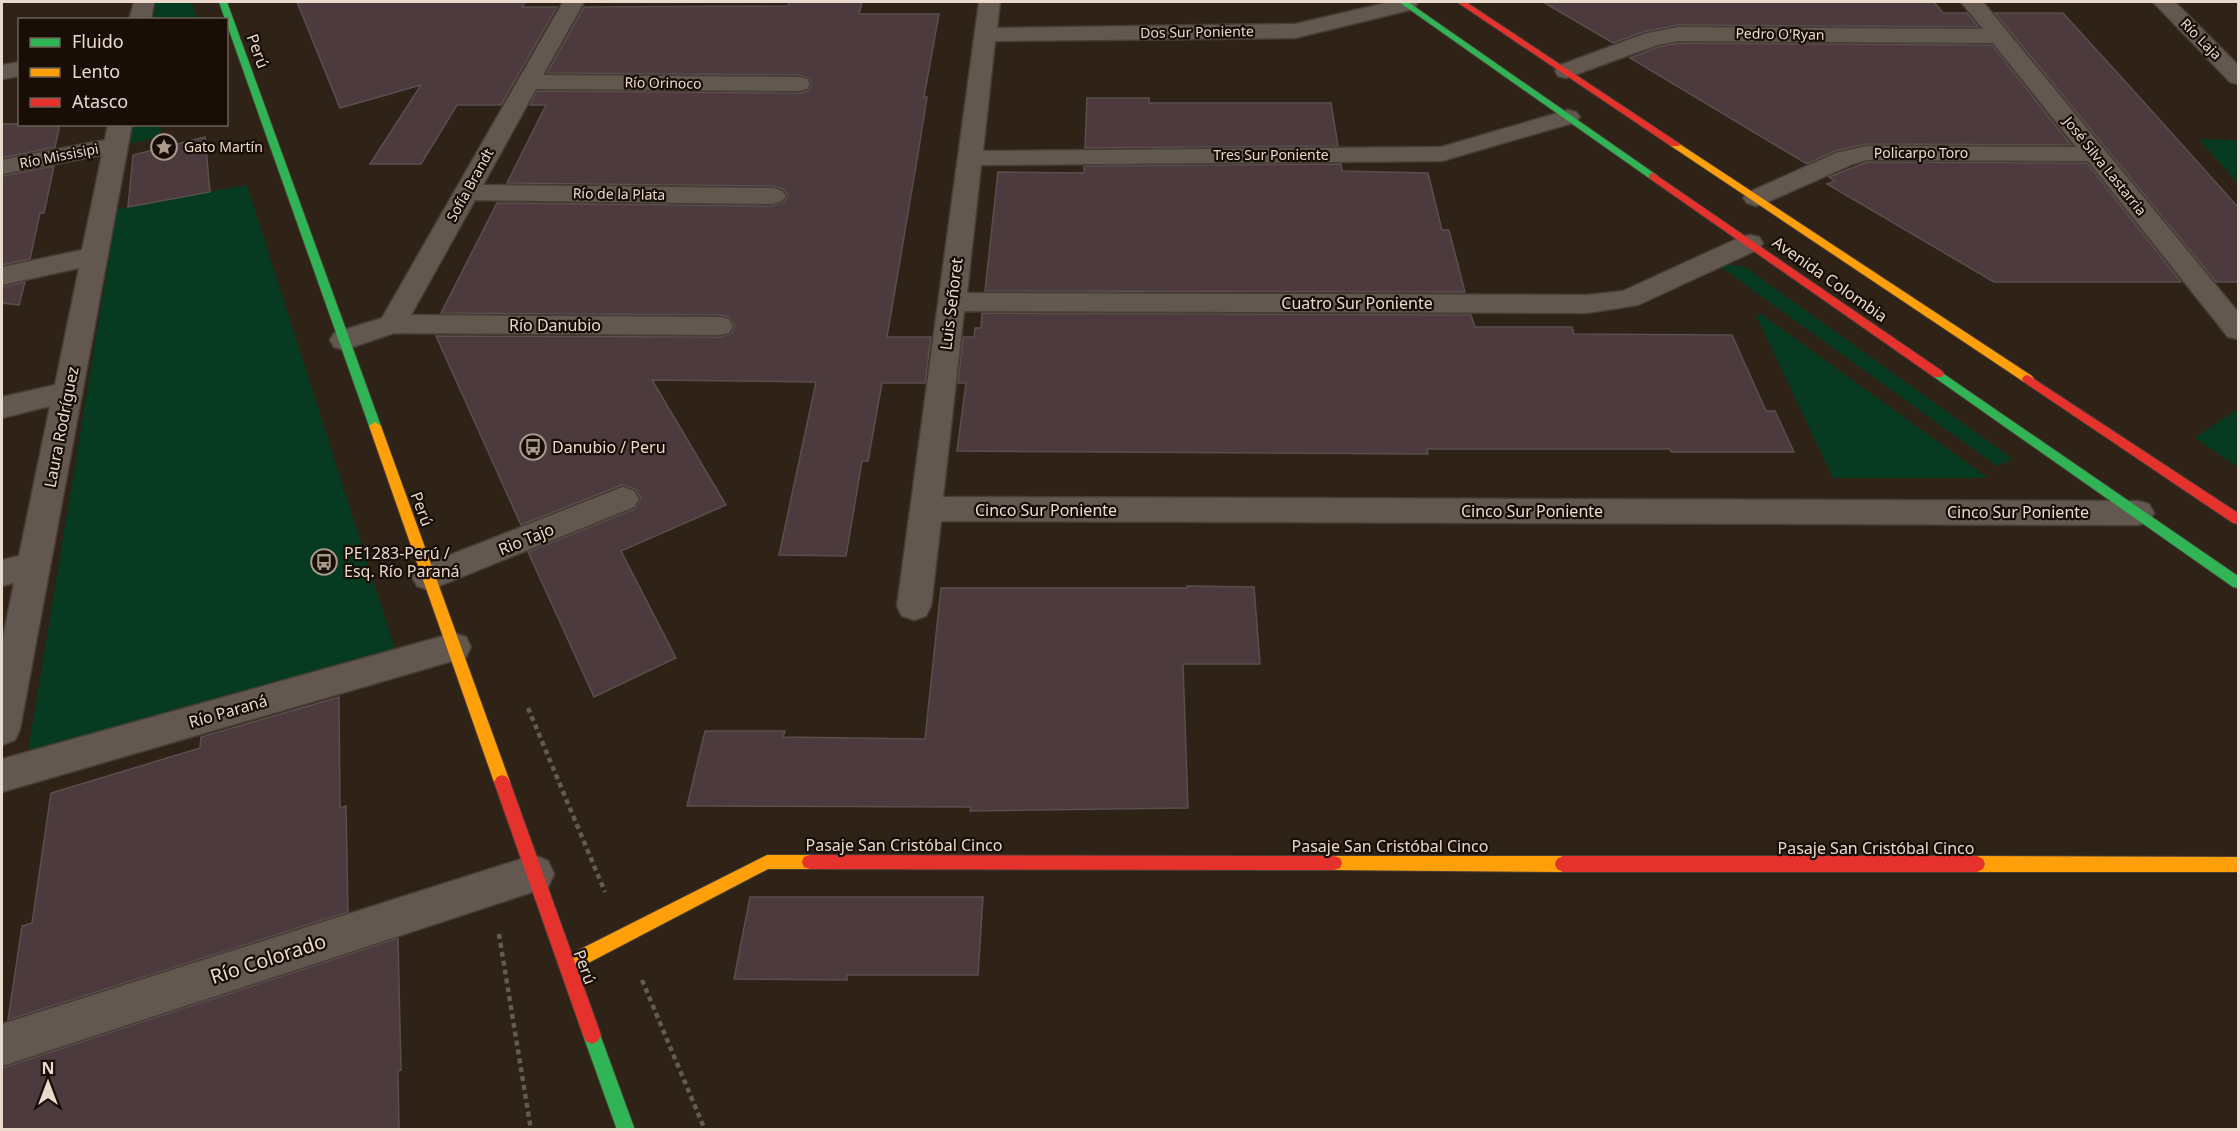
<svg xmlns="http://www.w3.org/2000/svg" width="2240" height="1131" viewBox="0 0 2240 1131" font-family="'Noto Sans',sans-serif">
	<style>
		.green { fill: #063b22 }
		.building { fill: #4d3a3f; stroke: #5a4f4d; stroke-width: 1.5 }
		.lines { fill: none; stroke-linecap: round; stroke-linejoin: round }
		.street-casing { stroke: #493e36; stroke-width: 3 }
		.fast-casing { stroke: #493e36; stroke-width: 2 }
		.slow-casing { stroke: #493e36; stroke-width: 2 }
		.jam-casing { stroke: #493e36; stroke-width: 2 }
		.path { stroke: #645b53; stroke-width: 4.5; stroke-dasharray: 5 4; stroke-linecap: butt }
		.street { fill: #625850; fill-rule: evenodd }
		.fast { fill: #30b455; fill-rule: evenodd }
		.slow { fill: #ff9f0a; fill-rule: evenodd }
		.jam { fill: #e5322d; fill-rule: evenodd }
		.labels { text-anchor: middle; stroke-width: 4.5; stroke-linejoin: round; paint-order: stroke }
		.far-street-label { font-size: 14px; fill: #eadacd; stroke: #180e06 }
		.far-poi-label { font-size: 14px; fill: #eadacd; stroke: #180e06; text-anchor: start }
		.street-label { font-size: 16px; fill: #eadacd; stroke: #180e06 }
		.poi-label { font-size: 16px; fill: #eadacd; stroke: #180e06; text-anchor: start }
		.near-street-label { font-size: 20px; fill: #eadacd; stroke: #180e06 }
	</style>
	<rect width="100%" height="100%" fill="#2f2217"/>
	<!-- green -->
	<g class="green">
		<path d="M156 2H192L197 19H153Z"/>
		<path d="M133 124 161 125 160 137 129 144Z"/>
		<path d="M2199 139 2238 140V184Z"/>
		<path d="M247 185 396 652 27 758 117 209Z"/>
		<path d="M1722 264 1745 267 2013 459 1997 466 1718 265Z"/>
		<path d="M1760 313 1988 478H1833L1757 317Z"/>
		<path d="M2238 409V467L2195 438Z"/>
	</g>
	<!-- building -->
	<g class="building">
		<path d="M297 2H525L522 7H557L501 105H457L421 164H370L421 85 340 108Z"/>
		<path d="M790 2H862L859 14H939L924 97H927L918 154 887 337H931L925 383H882L868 461H862L846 556 779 555 816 382 652 380 726 505 621 551 676 658 594 697 528 552 635 509 641 498 635 489 622 485 521 525 436 336 719 337 731 334 735 325 729 317 719 315 441 313 497 203 773 206 784 202 788 195 783 189 773 186 507 183 546 105H530L537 91 799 93 808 91 812 85 809 78 799 75 547 73 584 7 788 6Z"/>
		<path d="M1543 2H1934L1943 13H1967L1978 27 1678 25 1643 32 1613 43Z"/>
		<path d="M1995 13H2063L2132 89 2238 207V282H2216Z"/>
		<path d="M1678 43 1992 45 2071 145 1867 144 1835 151 1807 164 1630 58 1658 47Z"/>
		<path d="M1087 98H1149V103H1331L1338 146 1085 148Z"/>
		<path d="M2 124H60L55 147 2 158Z"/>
		<path d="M205 137 210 192 128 207 133 155Z"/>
		<path d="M1867 162 2087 163 2181 282H1994L1827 184 1835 181 1829 177Z"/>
		<path d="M1341 164 1342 171 1428 173 1442 230H1449L1465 292 985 291 998 172 1084 173V166Z"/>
		<path d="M54 166 44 213H40L30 259 2 265V176Z"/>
		<path d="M25 282 19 305 2 303V287Z"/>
		<path d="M982 313 1471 315 1475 327H1572L1574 334 1732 335 1766 411H1775L1794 452H1671L1670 449H1427L1428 454 957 451 966 383H958L963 337H974L975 328H981Z"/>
		<path d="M1187 586 1254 587 1260 664H1183L1188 808 970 811 971 807 687 806 705 731H785L783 737 925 739 941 588H1187Z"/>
		<path d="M339 697 340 808 346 806 348 912 8 1020 22 926 32 923 51 793 200 748 201 737Z"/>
		<path d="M750 897H983L978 975H847V980L734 979Z"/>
		<path d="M398 938 401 1070 398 1071 399 1130H2V1068Z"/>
	</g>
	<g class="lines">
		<!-- street casing -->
		<g class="street-casing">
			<g id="street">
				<path d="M134 2H154L151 20H129Z"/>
				<path d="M563 2H584L543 75 799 77 807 79 810 84 807 89 799 91 536 89 483 185 773 188 782 191 786 196 782 201 773 204 475 200 411 315 719 317 729 319 733 326 729 333 719 335 394 333 344 350 334 347 330 340 334 333 382 318Z"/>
				<path d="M979 2H1000L997 28 1295 24 1390 2H1415L1417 4 1414 9 1295 38 995 41 983 151 1441 147 1568 110 1576 112 1580 117 1576 122 1442 161 981 165 967 293 1587 295 1623 291 1741 237 1750 235 1759 237 1763 243 1759 249 1638 305 1587 313 964 311 943 497 2138 501 2149 504 2154 513 2149 522 2138 525 941 521 931 606 926 616 914 620 902 616 897 606Z"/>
				<path d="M1961 2H1983L2238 312V339L2228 337 2088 161 1867 160 1853 164 1765 203 1756 206 1747 203 1743 198 1747 193 1836 153 1867 146 2076 147 1993 43 1678 41 1657 45 1566 78 1558 76 1555 71 1558 66 1644 34 1678 27 1983 29Z"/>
				<path d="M2153 2H2175L2238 65V84L2230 82Z"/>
				<path d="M20 62V76L2 79V65Z"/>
				<path d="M108 124H132L20 729 15 740 2 745V643L14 583 2 586V560L19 556 50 406 2 418V397L55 385 79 268 2 285V267L82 250 102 155 2 174V160L105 140Z"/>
				<path d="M623 487 634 491 639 499 634 507 429 590 417 586 412 577 417 568Z"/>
				<path d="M454 633 466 637 471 647 466 657 2 792V759Z"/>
				<path d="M534 855 548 861 554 874 548 887 2 1066V1024Z"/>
			</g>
		</g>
		<!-- fast casing -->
		<g class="fast-casing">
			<g id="fast">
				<path d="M219 2H227L381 426 379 429 375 430 369 426Z"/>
				<path d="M1399 2H1408L1658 176 1657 178H1649Z"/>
				<path d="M1938 370 2238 576V588L2233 587 1934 377 1932 374Z"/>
				<path d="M592 1026 598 1029 635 1130H617L583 1035 586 1029Z"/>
			</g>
		</g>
		<!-- slow casing -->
		<g class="slow-casing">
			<g id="slow">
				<path d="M1675 141 2032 376 2034 379 2032 382H2024L1671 146 1670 144Z"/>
				<path d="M375 422 381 426 510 782 507 787 502 789 497 787 494 782 369 426Z"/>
				<path d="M767 855H810L816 857 818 862 816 867 810 869H768L573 971 567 973 561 971 559 965 561 959Z"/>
				<path d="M1334 856H1563L1569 859 1571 864 1569 869 1563 872 1334 870 1328 868 1326 863 1328 858Z"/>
				<path d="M1977 856 2238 857V872H1977L1971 869 1969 864 1971 859Z"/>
			</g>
		</g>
		<!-- jam casing -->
		<g class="jam-casing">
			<g id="jam">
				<path d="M1457 2H1466L1680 144 1679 146H1671Z"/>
				<path d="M1653 173 1942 371 1944 374 1942 377H1934L1649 178V174Z"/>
				<path d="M2028 375 2238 513V524L2233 523 2024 382 2022 379 2024 376Z"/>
				<path d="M502 775 507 777 510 782 601 1035 598 1041 592 1044 586 1041 583 1035 494 782 497 777Z"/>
				<path d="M810 855 1334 856 1340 858 1342 863 1340 868 1334 870 810 869 804 867 802 862 804 857Z"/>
				<path d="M1563 856H1977L1983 859 1985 864 1983 869 1977 872H1563L1557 869 1555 864 1557 859Z"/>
			</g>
		</g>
		<!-- path -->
		<g class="path">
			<path d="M528 708 605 892"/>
			<path d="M499 934 531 1130"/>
			<path d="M642 980 705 1130"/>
		</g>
		<!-- street -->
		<use href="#street" class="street"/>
		<!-- fast -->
		<use href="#fast" class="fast"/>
		<!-- slow -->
		<use href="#slow" class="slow"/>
		<!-- jam -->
		<use href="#jam" class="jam"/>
	</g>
	<!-- icons -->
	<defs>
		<g id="sight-ring" transform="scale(1.35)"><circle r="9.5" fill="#180e06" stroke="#a99a8d" stroke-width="1.5"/><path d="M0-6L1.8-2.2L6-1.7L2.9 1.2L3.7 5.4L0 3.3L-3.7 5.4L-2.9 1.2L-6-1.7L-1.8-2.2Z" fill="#a99a8d"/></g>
		<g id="bus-ring" transform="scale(1.35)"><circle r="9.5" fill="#180e06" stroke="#a99a8d" stroke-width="1.5"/><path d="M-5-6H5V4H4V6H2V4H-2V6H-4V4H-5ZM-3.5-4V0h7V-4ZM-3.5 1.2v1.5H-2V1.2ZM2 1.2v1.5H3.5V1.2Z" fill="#a99a8d"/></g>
	</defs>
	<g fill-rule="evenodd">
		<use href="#sight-ring" x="164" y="147"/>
		<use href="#bus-ring" x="533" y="447"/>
		<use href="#bus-ring" x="324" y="562"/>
	</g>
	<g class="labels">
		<!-- far-street labels -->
		<g class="far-street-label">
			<text transform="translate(1197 32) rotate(-1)" y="5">Dos Sur Poniente</text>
			<text transform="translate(1780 34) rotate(1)" y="5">Pedro O'Ryan</text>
			<text transform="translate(2201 39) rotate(45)" y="5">Río Laja</text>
			<text transform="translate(663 83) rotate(1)" y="5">Río Orinoco</text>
			<text x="1921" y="158">Policarpo Toro</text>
			<text x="1271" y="160">Tres Sur Poniente</text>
			<text transform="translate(59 156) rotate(-11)" y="5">Río Missisipi</text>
			<text transform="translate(2105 166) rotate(51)" y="5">José Silva Lastarria</text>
			<text transform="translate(470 185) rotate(-61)" y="5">Sofía Brandt</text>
			<text transform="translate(619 194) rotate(1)" y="5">Río de la Plata</text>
		</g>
		<!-- far-poi labels -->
		<g class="far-poi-label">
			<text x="184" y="152">Gato Martín</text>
		</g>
		<!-- street labels -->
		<g class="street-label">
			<text transform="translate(258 51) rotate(70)" y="6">Perú</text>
			<text transform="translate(1830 279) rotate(35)" y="6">Avenida Colombia</text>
			<text x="1357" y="309">Cuatro Sur Poniente</text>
			<text transform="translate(951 304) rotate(-83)" y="6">Luis Señoret</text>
			<text x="555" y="331">Río Danubio</text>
			<text transform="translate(61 427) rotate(-79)" y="6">Laura Rodríguez</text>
			<text transform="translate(422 509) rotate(70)" y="6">Perú</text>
			<text x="1046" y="516">Cinco Sur Poniente</text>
			<text x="1532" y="517">Cinco Sur Poniente</text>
			<text x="2018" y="518">Cinco Sur Poniente</text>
			<text transform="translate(526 539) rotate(-22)" y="6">Rio Tajo</text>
			<text transform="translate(228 711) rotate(-16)" y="6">Río Paraná</text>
			<text x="904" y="851">Pasaje San Cristóbal Cinco</text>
			<text x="1390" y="852">Pasaje San Cristóbal Cinco</text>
			<text x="1876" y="854">Pasaje San Cristóbal Cinco</text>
			<text transform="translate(585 967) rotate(70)" y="6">Perú</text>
		</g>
		<!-- poi labels -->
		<g class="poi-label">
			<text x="552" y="453">Danubio / Peru</text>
			<text x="344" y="559">PE1283-Perú /<tspan x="344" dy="18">Esq. Río Paraná</tspan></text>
		</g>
		<!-- near-street labels -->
		<g class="near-street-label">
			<text transform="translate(268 959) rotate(-18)" y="7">Río Colorado</text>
		</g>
	</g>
	<!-- border -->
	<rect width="2240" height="1131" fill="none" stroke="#eadacd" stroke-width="6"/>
	<!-- legend -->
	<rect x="18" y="18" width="210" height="108" fill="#180e06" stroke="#6c6056" stroke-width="1.5"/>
	<rect x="30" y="38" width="30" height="9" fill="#30b455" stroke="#6c6056" stroke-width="1.5"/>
	<text x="72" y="48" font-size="18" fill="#eadacd">Fluido</text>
	<rect x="30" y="68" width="30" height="9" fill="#ff9f0a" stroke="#6c6056" stroke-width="1.5"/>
	<text x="72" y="78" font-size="18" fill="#eadacd">Lento</text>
	<rect x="30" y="98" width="30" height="9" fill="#e5322d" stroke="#6c6056" stroke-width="1.5"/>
	<text x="72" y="108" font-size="18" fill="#eadacd">Atasco</text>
	<!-- north arrow -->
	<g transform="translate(48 1083)" stroke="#180e06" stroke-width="4.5" paint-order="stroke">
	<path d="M0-4.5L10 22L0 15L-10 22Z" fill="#eadacd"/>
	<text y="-9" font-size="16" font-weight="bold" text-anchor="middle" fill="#eadacd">N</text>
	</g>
</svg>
